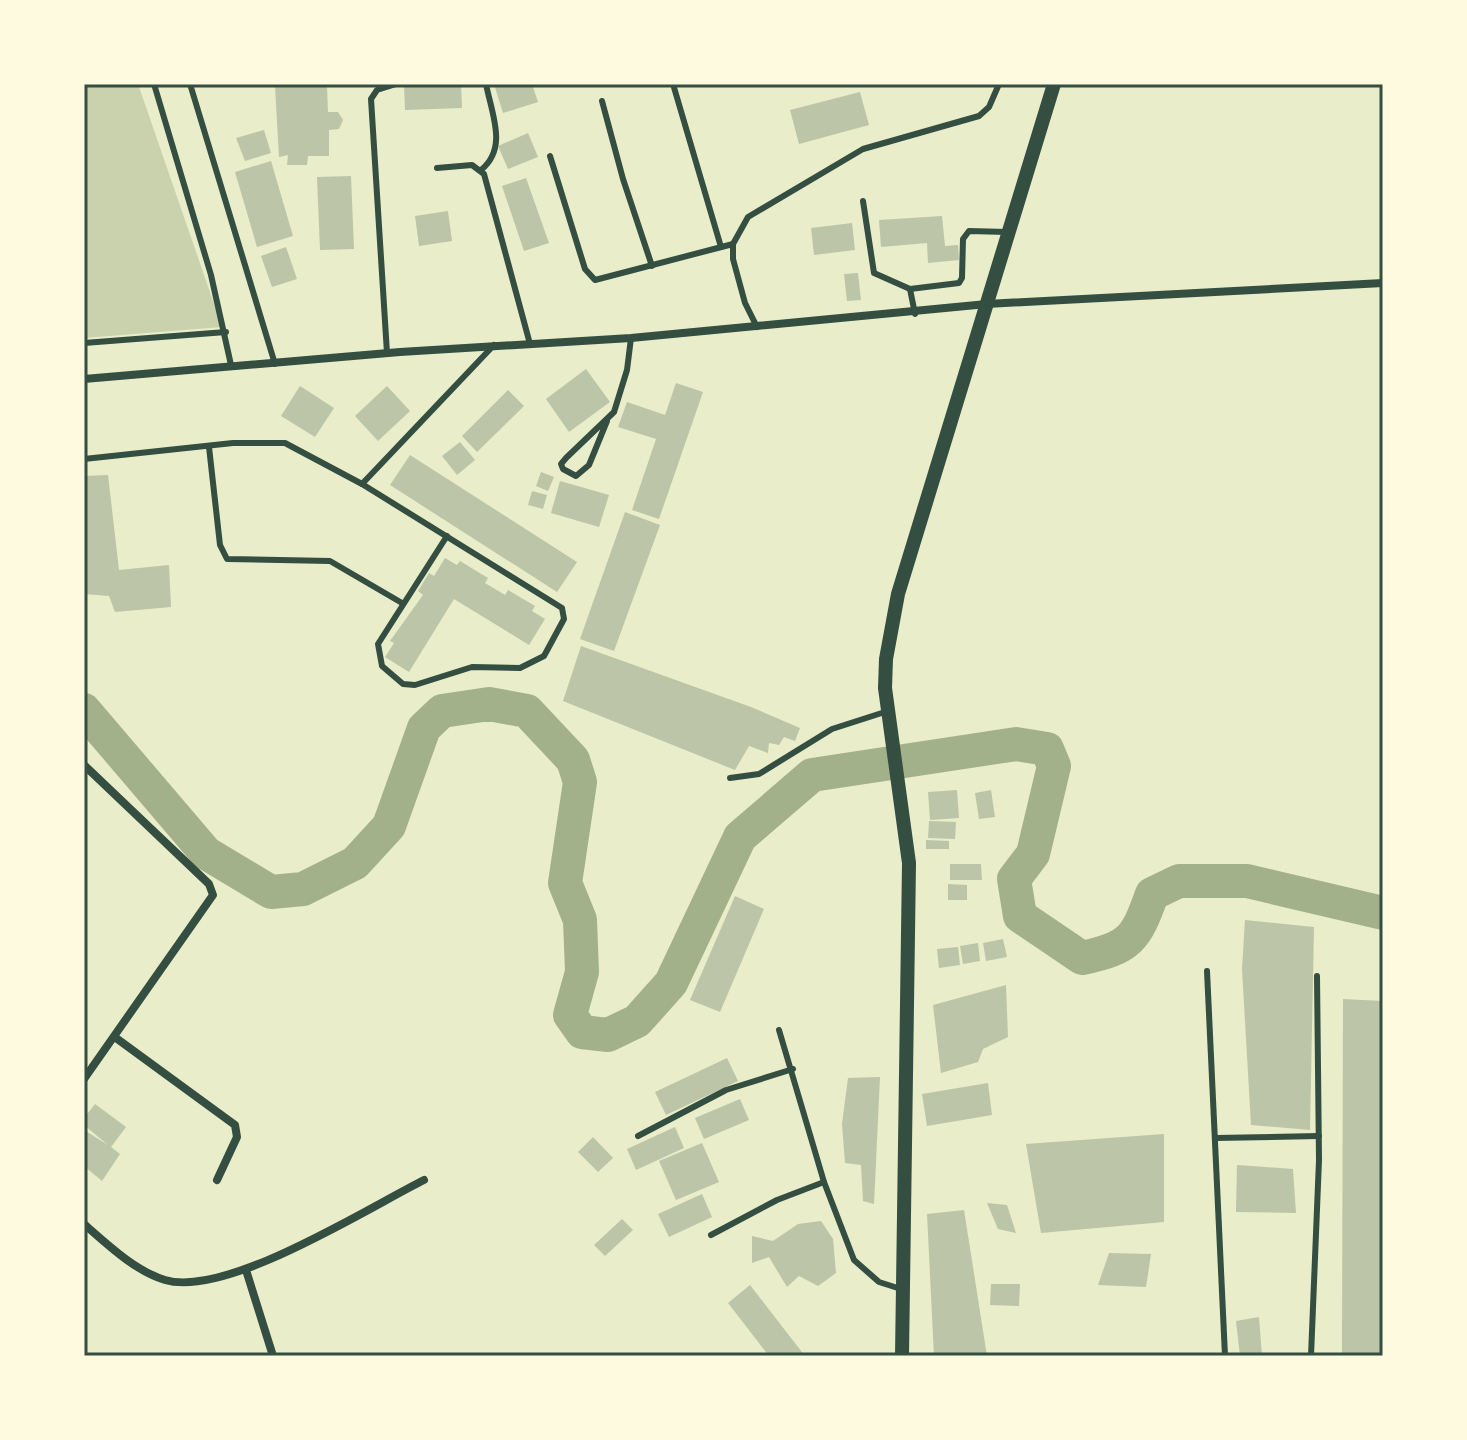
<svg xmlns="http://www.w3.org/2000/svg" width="1467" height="1440" viewBox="0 0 1467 1440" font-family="Rubik,sans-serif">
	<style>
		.green { fill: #cad2ad }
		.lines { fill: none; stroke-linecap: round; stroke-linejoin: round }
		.river { stroke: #a3b18a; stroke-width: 34 }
		.building { fill: #bcc5a7 }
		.service { stroke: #344e41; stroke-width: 6 }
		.minor { stroke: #344e41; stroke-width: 8 }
		.tertiary { stroke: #344e41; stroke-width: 14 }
		.neatline { fill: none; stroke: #344e41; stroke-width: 3 }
	</style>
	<rect width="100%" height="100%" fill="#e9edc9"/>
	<!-- green -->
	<path class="green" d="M84 84H138L222 327 84 338Z"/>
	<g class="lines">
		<!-- river -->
		<path class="river" d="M84 710 206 853 271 892 303 889 355 863 389 826 424 728 442 711 489 704 527 711 573 760 580 782 565 883 580 920 582 972 570 1015 582 1032 608 1035 637 1021 671 983 740 837 812 775 1016 744 1047 749 1054 766 1033 854 1014 879 1020 916 1082 958C1130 948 1136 939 1152 894L1179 881H1247L1383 913"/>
	</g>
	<!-- building -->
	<g class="building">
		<path d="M461 84 462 108 405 110 404 85Z"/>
		<path d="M494 84H532L538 102 503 113Z"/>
		<path d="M275 86H327L328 112H338L343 120 339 129 329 130V156H308L307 165H287L288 155 279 157Z"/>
		<path d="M860 92 869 125 799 144 790 110Z"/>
		<path d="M264 130 271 153 245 161 236 138Z"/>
		<path d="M528 133 538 157 508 169 498 146Z"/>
		<path d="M271 161 293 236 257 247 235 172Z"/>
		<path d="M351 176 354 249 320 250 317 177Z"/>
		<path d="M526 178 549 243 524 251 502 186Z"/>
		<path d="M448 211 452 241 419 246 415 216Z"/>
		<path d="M942 216 945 246 958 245 959 260 928 263 927 243 881 247 879 220Z"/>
		<path d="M852 223 855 250 814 255 811 228Z"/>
		<path d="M286 247 297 279 272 287 261 256Z"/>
		<path d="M858 273 861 300 847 301 844 274Z"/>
		<path d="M586 369 610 402 569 432 546 399Z"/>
		<path d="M676 383 703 392 659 519 632 510 656 439 618 427 627 402 665 415Z"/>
		<path d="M300 386 334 408 315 437 281 416Z"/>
		<path d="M387 386 410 411 378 441 355 416Z"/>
		<path d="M508 390 524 406 477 452 462 436Z"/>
		<path d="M460 442 475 460 457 475 442 456Z"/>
		<path d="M410 455 577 562 557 592 390 485Z"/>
		<path d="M541 472 554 477 548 491 536 486Z"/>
		<path d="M108 475 119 570 169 565 171 607 115 612 109 596 84 594V476Z"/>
		<path d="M560 481 609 495 599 527 551 513Z"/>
		<path d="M532 491 547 495 543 509 528 505Z"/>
		<path d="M625 512 660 525 614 651 580 639Z"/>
		<path d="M445 558 457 565 460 561 488 578 485 583 505 595 508 590 535 606 532 611 545 619 529 645 454 599 409 672 385 657 394 643 390 641 423 595 418 591 429 573 434 576Z"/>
		<path d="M581 646 751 707 800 728 795 741 784 737 779 745 769 743 768 753 749 746 735 770 563 701Z"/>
		<path d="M957 790 959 818 930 820 928 792Z"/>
		<path d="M991 790 995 817 979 819 975 793Z"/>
		<path d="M929 821 956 822 955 839 928 838Z"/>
		<path d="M926 840 949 841V849H926Z"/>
		<path d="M950 864H981L982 880H950Z"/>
		<path d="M948 884 967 885V900H948Z"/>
		<path d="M735 896 764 909 720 1012 690 1000Z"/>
		<path d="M1245 920 1314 927 1310 1130 1251 1125 1242 969Z"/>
		<path d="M1003 939 1007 957 986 961 983 943Z"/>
		<path d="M978 943 980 961 963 964 960 946Z"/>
		<path d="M958 947 960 965 939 968 937 949Z"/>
		<path d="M1006 985 1008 1037 983 1049 978 1062 941 1073 933 1005Z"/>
		<path d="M1343 999 1383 1001 1382 1356H1342Z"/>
		<path d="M727 1058 738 1081 666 1115 655 1092Z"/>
		<path d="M880 1077 874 1204 863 1201 861 1165 845 1163 842 1124 848 1078Z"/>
		<path d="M988 1083 992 1115 927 1126 922 1094Z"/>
		<path d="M740 1099 749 1120 704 1139 695 1118Z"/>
		<path d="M95 1104 126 1127 111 1147 120 1154 102 1181 84 1166V1130L108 1145 84 1125V1118Z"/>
		<path d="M675 1127 684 1148 636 1170 627 1149Z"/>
		<path d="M1164 1134V1222L1041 1233 1026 1144Z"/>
		<path d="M593 1137 613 1158 598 1172 578 1152Z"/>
		<path d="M702 1143 719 1182 676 1200 659 1161Z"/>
		<path d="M1237 1165 1293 1169 1296 1213 1236 1212Z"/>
		<path d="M702 1194 712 1217 669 1237 658 1214Z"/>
		<path d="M987 1203 1007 1205 1016 1233 998 1229Z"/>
		<path d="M964 1210 987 1356H934L927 1214Z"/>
		<path d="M622 1219 633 1230 605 1256 594 1245Z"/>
		<path d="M821 1221 833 1239 836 1273 818 1286 799 1276 787 1287 769 1257 752 1263V1236L773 1241 798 1224Z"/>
		<path d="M1109 1253 1151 1254 1146 1287 1098 1285Z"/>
		<path d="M991 1284H1020L1019 1306 990 1305Z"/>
		<path d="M750 1285 805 1356H769L728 1303Z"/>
		<path d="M1259 1317 1262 1356H1240L1236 1321Z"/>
	</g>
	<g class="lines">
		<!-- service -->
		<g class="service">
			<path d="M154 84 211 275 231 365"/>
			<path d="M190 84 275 364"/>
			<path d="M673 84 721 247"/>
			<path d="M602 101 623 179 652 266"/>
			<path d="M550 156 585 269 595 280 733 244"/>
			<path d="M437 168 472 165 484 174 530 344"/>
			<path d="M481 170C508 148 492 115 486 84"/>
			<path d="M863 201 874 273 910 289 915 314"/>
			<path d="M910 289 959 283 962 278 963 239 969 231 1007 232"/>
			<path d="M757 327 745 303 733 259V244L748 217 863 149 979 116 989 107 999 84"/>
			<path d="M84 343 226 332"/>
			<path d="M387 353 371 99 377 90 396 84"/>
			<path d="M607 421 589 465 576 476 563 469 561 464 566 458 614 412 627 370 631 338"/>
			<path d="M209 447 220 545 227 559 330 561 402 603"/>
			<path d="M84 459 233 443H285L362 484 494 345"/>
			<path d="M362 484 554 603 562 608 564 619 544 656 520 668 472 667 415 685 403 684 382 666 378 644 447 536"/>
			<path d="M730 778 759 774 832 729 888 711"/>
			<path d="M1207 971 1225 1356"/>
			<path d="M779 1030 824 1182 854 1260 879 1282 901 1289"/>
			<path d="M638 1136 726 1090 793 1069"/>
			<path d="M1216 1138 1319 1136"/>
			<path d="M711 1235 777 1200 824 1182"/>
			<path d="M1311 1356 1319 1160 1317 976"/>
		</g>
		<!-- minor -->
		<g class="minor">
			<path d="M84 379 400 352 631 338 987 304 1383 283"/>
			<path d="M84 765 209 884 213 895 84 1079"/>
			<path d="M116 1038 235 1125 237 1137 217 1180"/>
			<path d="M84 1224C107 1244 135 1271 165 1280 226 1298 366 1209 424 1180"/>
			<path d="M246 1270 273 1356"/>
		</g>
		<!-- tertiary -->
		<path class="tertiary" d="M902 1356 909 863 885 688 886 659 898 594 1054 84"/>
	</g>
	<!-- border -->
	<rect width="1467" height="1440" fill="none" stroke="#fefae0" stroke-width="172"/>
	<rect x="86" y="86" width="1295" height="1268" class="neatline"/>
</svg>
